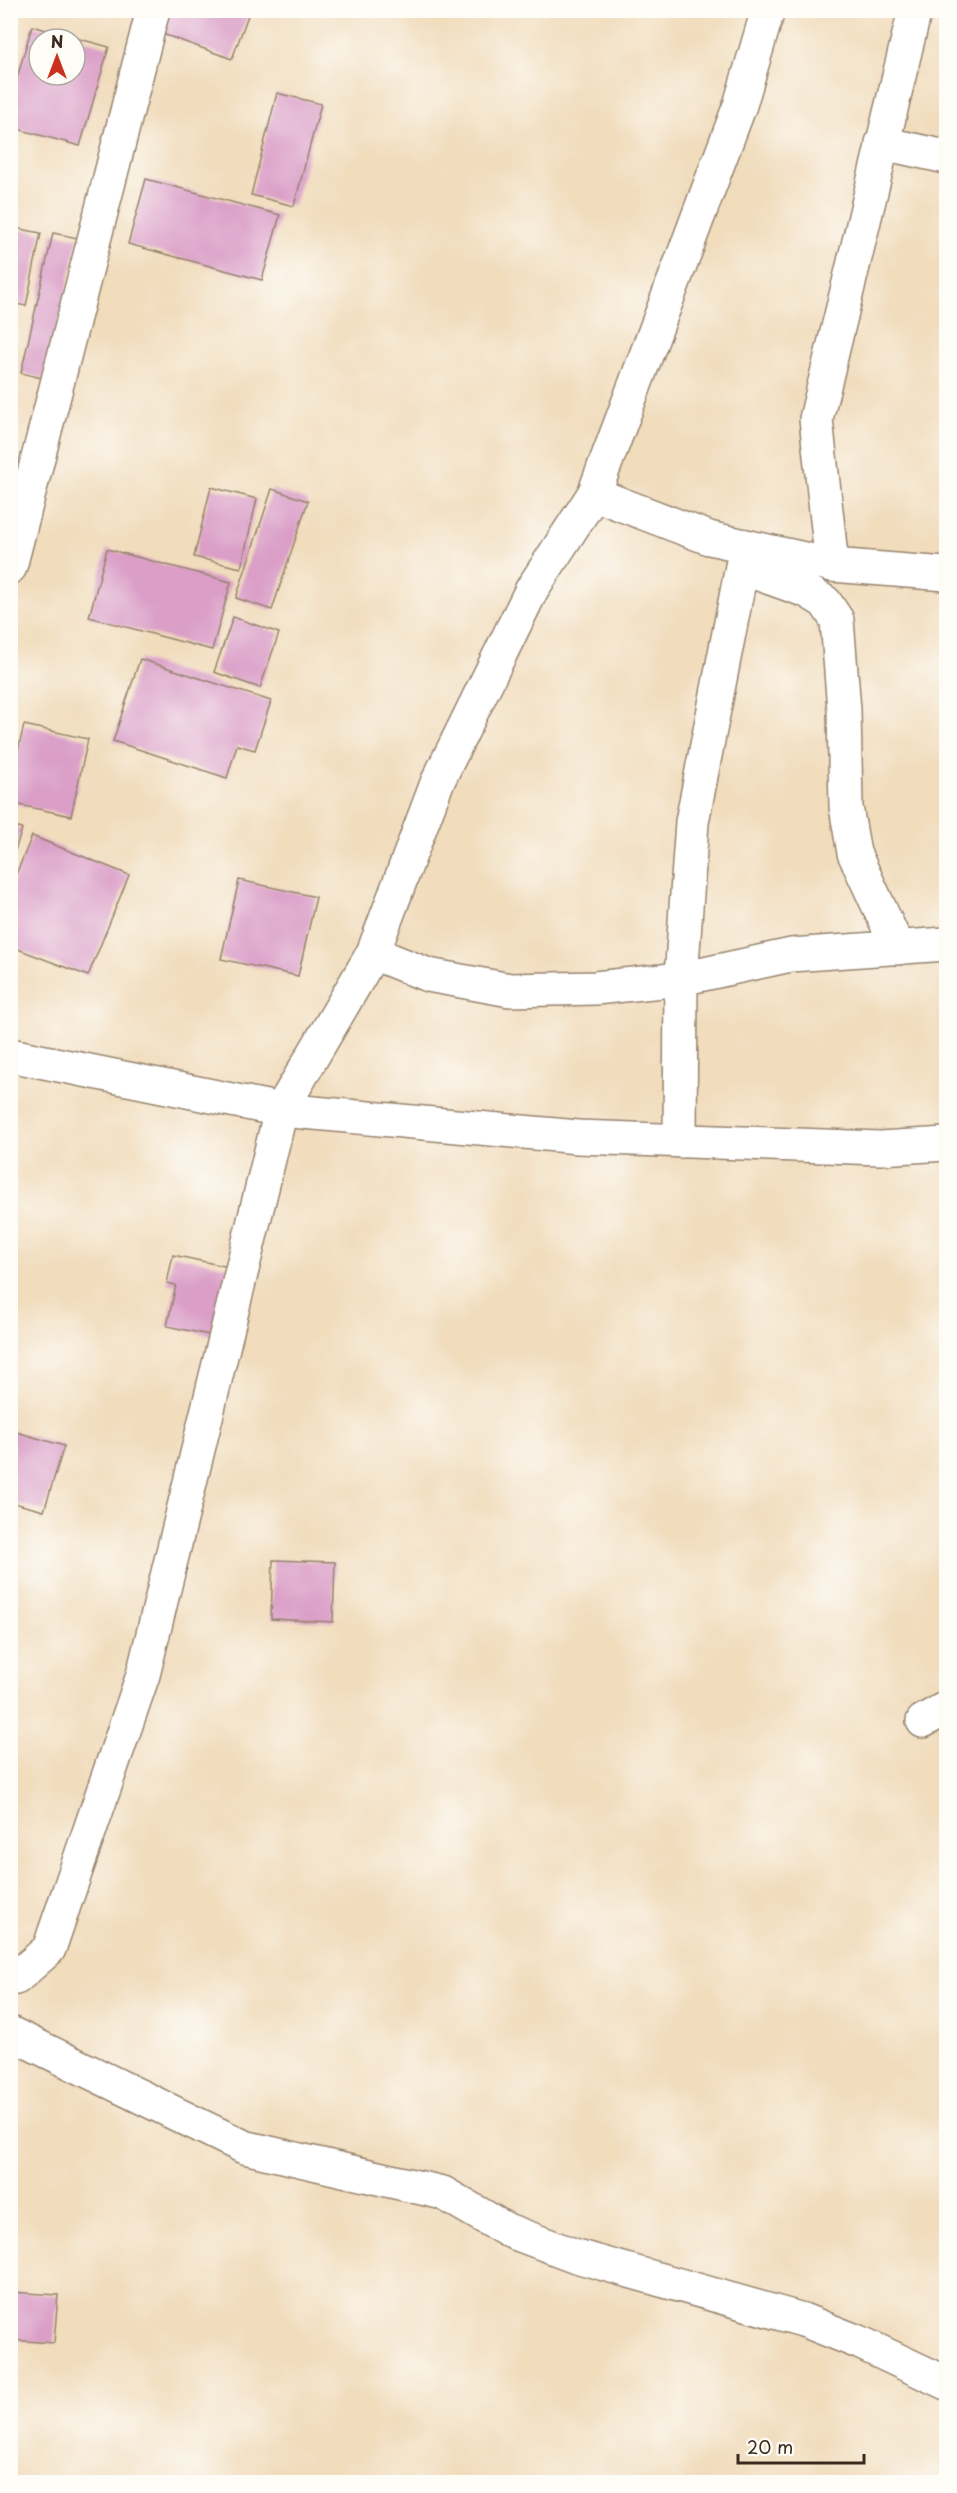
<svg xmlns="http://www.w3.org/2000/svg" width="957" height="2493" viewBox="0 0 957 2493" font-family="'Playpen Sans',sans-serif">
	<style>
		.building { fill: #da9ec7; fill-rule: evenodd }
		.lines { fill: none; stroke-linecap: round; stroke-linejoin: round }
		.street-casing { stroke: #96836d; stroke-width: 36 }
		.street { stroke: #fff; stroke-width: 33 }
	</style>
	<rect width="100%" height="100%" fill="#fdfcf7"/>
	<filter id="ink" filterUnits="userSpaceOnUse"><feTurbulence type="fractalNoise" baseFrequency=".0167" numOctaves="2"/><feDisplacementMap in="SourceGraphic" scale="12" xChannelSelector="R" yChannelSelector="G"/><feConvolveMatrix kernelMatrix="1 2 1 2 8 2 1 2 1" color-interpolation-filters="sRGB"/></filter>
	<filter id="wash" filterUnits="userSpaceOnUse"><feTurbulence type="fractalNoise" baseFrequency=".008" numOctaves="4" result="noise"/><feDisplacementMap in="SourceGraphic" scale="24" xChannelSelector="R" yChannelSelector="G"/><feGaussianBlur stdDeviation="1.35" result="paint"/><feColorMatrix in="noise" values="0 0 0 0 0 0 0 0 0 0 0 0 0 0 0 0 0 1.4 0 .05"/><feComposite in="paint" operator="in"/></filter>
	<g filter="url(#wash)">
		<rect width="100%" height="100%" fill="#f1dcbc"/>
		<g id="blocks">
			<!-- building -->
			<g class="building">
				<path d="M168 10H250L232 59 160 33Z"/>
				<path d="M32 26 109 47 80 146 10 127V102ZM39 39H75V75H39Z"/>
				<path d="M277 93 321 104 294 206 251 195Z"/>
				<path d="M146 179 280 215 262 280 128 244Z"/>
				<path d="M10 227 41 233 26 306 10 303Z"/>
				<path d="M53 233 78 238 46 379 21 373Z"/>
				<path d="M211 487 257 499 241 568 194 557Z"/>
				<path d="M272 489 308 501 272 610 236 598Z"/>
				<path d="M107 549 231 582 212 650 89 617Z"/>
				<path d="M233 617 279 633 260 688 214 672Z"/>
				<path d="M140 659 271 701 255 750 237 745 227 778 113 741Z"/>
				<path d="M24 725 88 739 71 816 10 803V785Z"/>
				<path d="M10 825 22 829 11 863H10Z"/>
				<path d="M32 836 129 875 88 976 10 946V889Z"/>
				<path d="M239 880 316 897 298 976 221 959Z"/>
				<path d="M173 1255 229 1267 214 1336 167 1326 176 1285 167 1283Z"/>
				<path d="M10 1430 64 1446 44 1511 10 1502Z"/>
				<path d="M273 1560 335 1562 333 1622 271 1619Z"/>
				<path d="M10 2292 58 2295 54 2343 10 2340Z"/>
			</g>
		</g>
	</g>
	<g filter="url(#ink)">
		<use href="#blocks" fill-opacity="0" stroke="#96836d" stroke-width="1.5"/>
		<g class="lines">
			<!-- street casing -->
			<g class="street-casing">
				<g id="street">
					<path d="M882 143 946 157"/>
					<path d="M594 494 709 538 832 565 946 574"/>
					<path d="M832 565 816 419 915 10"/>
					<path d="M10 567 153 10"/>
					<path d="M742 568 807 591 825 602 837 620 844 710 846 807 854 853 898 948"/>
					<path d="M373 953 428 975 510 990 595 988 681 979 791 955 946 944"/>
					<path d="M10 1055 281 1110 578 1137 880 1148 946 1144"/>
					<path d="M680 1141 681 979 692 822 746 546"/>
					<path d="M923 1721 946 1708"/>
					<path d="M10 1979 16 1978 49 1949 143 1675 281 1110 373 953 437 783 532 589 594 494 740 105 768 10"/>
					<path d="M10 2033 244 2147 443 2193 507 2230 576 2256 803 2320 861 2343 946 2383"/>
				</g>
			</g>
			<!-- street -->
			<use href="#street" class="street"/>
		</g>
	</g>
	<!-- margin -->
	<rect width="957" height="2493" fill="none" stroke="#fdfcf7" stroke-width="36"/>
	<!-- north arrow -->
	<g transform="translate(57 57)"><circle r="28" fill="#fdfcf7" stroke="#afa8a0" stroke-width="1.5"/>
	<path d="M0-4.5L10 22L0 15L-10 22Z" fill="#c8321e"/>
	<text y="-9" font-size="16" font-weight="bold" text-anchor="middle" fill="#3b2a1e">N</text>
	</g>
	<!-- scale -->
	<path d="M738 2454v9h126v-9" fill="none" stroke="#3b2a1e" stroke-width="3"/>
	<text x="747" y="2454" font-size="18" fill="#3b2a1e" stroke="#fdfcf7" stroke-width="4.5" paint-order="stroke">20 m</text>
</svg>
